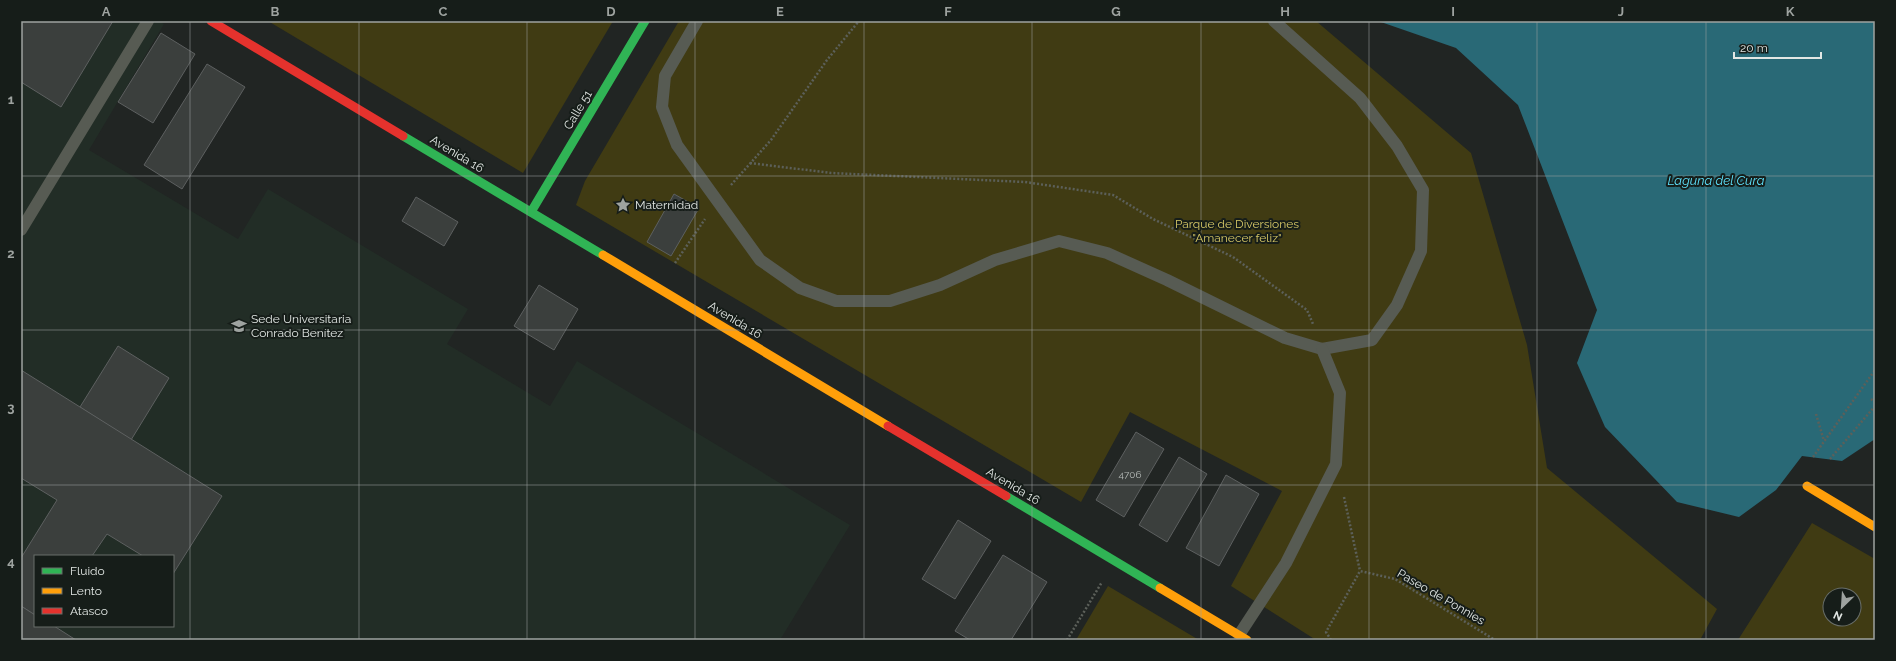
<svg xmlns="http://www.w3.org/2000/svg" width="1896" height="661" viewBox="0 0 1896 661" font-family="Raleway,sans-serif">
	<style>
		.built { fill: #222d26; fill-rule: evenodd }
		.green { fill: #403b13; fill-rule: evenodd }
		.water { fill: #296976 }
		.building { fill: #3b3f3d; stroke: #5d6060 }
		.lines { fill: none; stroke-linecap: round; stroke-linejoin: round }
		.path { stroke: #5c605a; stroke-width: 2.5; stroke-dasharray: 2 2; stroke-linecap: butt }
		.lane { stroke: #575b53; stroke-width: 12 }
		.fast { stroke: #30b455; stroke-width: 9 }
		.slow { stroke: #ff9f0a; stroke-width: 9 }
		.jam { stroke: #e5322d; stroke-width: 9 }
		.grid { fill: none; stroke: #9ea3a0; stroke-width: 1; stroke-opacity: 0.55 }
		.labels { text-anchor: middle; stroke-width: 4; stroke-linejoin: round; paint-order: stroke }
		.number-label { font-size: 10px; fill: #b8bdba }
		.street-label { font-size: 12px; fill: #e2e7e4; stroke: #161d19 }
		.poi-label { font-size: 12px; fill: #e2e7e4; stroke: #161d19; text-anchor: start }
		.park-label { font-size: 12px; fill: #d7c866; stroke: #161d19 }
		.water-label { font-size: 13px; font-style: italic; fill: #5ee3fe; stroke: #161d19 }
		.neatline { fill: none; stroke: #9ea3a0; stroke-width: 1.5 }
		.grid-label { font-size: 13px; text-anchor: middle; font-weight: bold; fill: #9ea3a0 }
	</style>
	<rect width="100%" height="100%" fill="#212523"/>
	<!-- built -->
	<path class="built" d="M21 21H159L164 24 89 150 238 239 268 189 468 309 447 344 550 406 577 361 850 525 780 640H21ZM35 556H173V626H35Z"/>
	<!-- green -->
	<g class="green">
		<path d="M268 21H613L523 173Z"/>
		<path d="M679 21H1316L1471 153 1527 345 1547 468 1717 609 1700 640H1316L1231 586 1282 491 1130 412 1081 502 576 205 585 181Z"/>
		<path d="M1812 523 1875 559V640H1738ZM1830 595H1854V619H1830Z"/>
		<path d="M1108 586 1199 640H1076Z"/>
	</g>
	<!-- water -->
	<path class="water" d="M1378 21H1875V439L1842 461 1802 456 1776 490 1739 517 1677 502 1605 427 1577 363 1597 310 1518 105 1456 48Z"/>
	<!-- building -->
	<g class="building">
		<path d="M21 21H113L61 107 21 82Z"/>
		<path d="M161 33 195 54 153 123 118 102Z"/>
		<path d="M207 64 245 87 182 189 144 165Z"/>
		<path d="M674 194 699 208 671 256 647 242Z"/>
		<path d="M416 197 458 222 444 246 402 221Z"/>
		<path d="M539 285 578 309 554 350 514 326Z"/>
		<path d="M118 346 169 378 131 440 80 407Z"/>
		<path d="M21 370 222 496 173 574V556H143L107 534 92 556H35V615L21 606V558L57 500 21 478Z"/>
		<path d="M1136 432 1164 449 1124 517 1096 500Z"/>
		<path d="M1179 457 1207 474 1167 542 1139 525Z"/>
		<path d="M1226 475 1259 494 1219 566 1186 548Z"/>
		<path d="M958 520 991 541 955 599 922 579Z"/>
		<path d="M1003 555 1047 582 1011 640H970L955 631Z"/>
		<path d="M21 606 35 615V626H54L76 640H21Z"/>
	</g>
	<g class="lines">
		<!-- path -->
		<g class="path">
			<path d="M750 163 831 173 1025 182 1113 195 1153 219 1233 257 1307 310 1313 324"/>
			<path d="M731 185 771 140 827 60 859 21"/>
			<path d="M675 263 705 219"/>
			<path d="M1871 399 1875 402"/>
			<path d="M1816 414 1824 441"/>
			<path d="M1813 457 1875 370"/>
			<path d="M1830 459 1875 406"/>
			<path d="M1344 497 1360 571"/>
			<path d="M1067 640 1102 582"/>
			<path d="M1331 640 1326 632 1360 571 1395 579 1495 640"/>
		</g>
		<!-- lane -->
		<g class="lane">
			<path d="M697 21 665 76 662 107 677 145 760 260 800 288 836 301H890L940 285 995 260 1059 241 1107 253 1167 280 1285 338 1322 349 1372 340 1397 305 1421 251 1423 190 1397 146 1360 98 1274 21"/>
			<path d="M21 230 148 21"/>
			<path d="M1239 635 1286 563 1336 464 1340 393 1322 349"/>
		</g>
		<!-- fast -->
		<g class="fast">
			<path d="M403 136 603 255"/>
			<path d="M531 212 645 21"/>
			<path d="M1006 496 1160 588"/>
		</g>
		<!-- slow -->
		<g class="slow">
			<path d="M603 255 888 426"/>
			<path d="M1807 486 1875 527"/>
			<path d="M1160 588 1247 640"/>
		</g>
		<!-- jam -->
		<g class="jam">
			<path d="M211 21 403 136"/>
			<path d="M888 426 1006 496"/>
		</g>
	</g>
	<!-- grid -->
	<path class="grid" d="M190 21V640M359 21V640M527 21V640M695 21V640M864 21V640M1032 21V640M1201 21V640M1369 21V640M1537 21V640M1706 21V640M21 176H1875M21 330H1875M21 485H1875"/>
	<!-- icons -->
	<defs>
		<g id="sight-bare" transform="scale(1.2)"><path d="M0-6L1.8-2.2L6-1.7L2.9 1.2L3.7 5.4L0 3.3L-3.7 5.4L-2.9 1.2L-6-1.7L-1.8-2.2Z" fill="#9ea3a0" stroke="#161d19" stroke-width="2.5" paint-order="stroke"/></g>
		<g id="university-bare" transform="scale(1.2)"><path d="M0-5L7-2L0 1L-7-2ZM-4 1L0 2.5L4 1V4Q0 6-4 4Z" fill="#9ea3a0" stroke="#161d19" stroke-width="2.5" paint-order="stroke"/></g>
	</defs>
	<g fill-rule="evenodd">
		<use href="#sight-bare" x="623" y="205"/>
		<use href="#university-bare" x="239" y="326"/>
	</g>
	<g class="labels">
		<!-- number labels -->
		<g class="number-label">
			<text x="1130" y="478">4706</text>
		</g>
		<!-- street labels -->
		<g class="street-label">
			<text transform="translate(578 110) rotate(-59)" y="4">Calle 51</text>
			<text transform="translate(457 154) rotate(31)" y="4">Avenida 16</text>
			<text transform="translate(735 320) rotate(31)" y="4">Avenida 16</text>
			<text transform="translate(1013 486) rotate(31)" y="4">Avenida 16</text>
			<text transform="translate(1441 597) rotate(30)" y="4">Paseo de Ponnies</text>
		</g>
		<!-- poi labels -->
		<g class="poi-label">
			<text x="635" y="209">Maternidad</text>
			<text x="251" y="323">Sede Universitaria<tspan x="251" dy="14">Conrado Benítez</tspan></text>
		</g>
		<!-- park labels -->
		<g class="park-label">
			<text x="1237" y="228">Parque de Diversiones<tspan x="1237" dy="14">"Amanecer feliz"</tspan></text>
		</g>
		<!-- water labels -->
		<g class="water-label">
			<text x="1716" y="185">Laguna del Cura</text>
		</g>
	</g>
	<!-- border -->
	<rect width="1896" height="661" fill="none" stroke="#161d19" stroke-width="44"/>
	<!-- legend -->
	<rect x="34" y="555" width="140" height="72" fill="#161d19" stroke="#686e6a"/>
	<rect x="42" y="568" width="20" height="6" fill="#30b455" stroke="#686e6a"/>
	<text x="70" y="575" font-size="12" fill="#e2e7e4">Fluido</text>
	<rect x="42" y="588" width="20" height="6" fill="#ff9f0a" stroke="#686e6a"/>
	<text x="70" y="595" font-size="12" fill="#e2e7e4">Lento</text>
	<rect x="42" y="608" width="20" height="6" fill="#e5322d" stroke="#686e6a"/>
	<text x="70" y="615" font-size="12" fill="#e2e7e4">Atasco</text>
	<!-- north arrow -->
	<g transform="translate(1842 607) rotate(205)"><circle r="19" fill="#161d19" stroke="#686e6a"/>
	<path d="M0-3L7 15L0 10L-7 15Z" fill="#9ea3a0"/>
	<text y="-6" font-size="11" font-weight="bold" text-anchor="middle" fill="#e2e7e4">N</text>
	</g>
	<!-- scale -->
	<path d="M1734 52v6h87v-6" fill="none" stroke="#e2e7e4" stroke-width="2"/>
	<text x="1740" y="52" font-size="12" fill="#e2e7e4" stroke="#161d19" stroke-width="3" paint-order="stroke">20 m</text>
	<rect x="22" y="22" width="1852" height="617" class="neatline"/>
	<g class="grid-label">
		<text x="106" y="16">A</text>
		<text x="275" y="16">B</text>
		<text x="443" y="16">C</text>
		<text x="611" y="16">D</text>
		<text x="780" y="16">E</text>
		<text x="948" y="16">F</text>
		<text x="1116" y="16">G</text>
		<text x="1285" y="16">H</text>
		<text x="1453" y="16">I</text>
		<text x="1621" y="16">J</text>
		<text x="1790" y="16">K</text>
		<text x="11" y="104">1</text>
		<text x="11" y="258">2</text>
		<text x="11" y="412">3</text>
		<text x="11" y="566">4</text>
	</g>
</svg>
